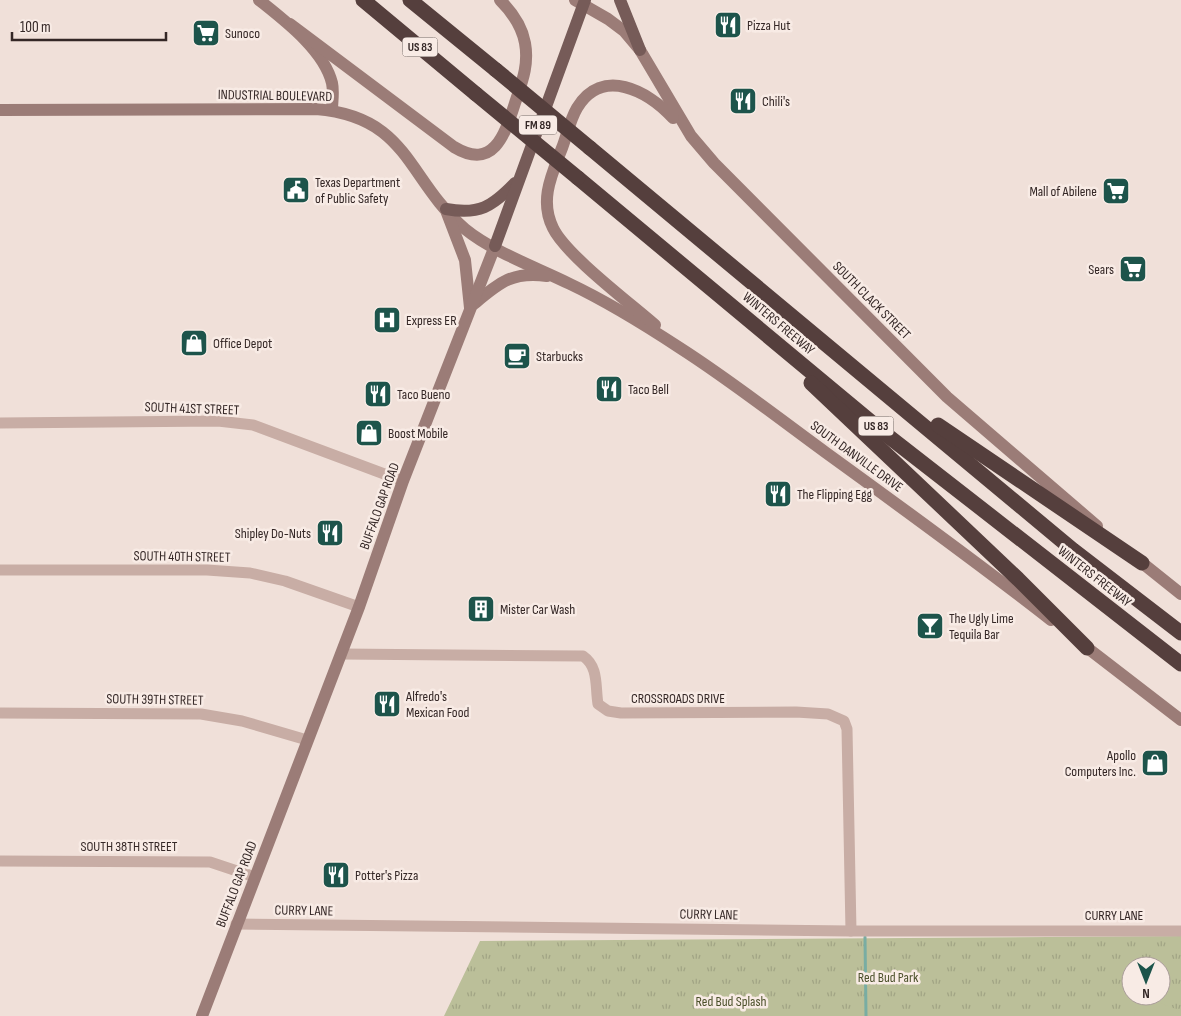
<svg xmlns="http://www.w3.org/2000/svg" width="1181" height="1016" viewBox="0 0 1181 1016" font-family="'Sofia Sans Condensed',sans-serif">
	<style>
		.park { fill: url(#park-tufts); fill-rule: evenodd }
		.pitch { fill: #bbbf99 }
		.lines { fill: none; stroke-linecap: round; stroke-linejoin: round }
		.stream { stroke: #79ada3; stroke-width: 3 }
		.minor { stroke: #c8ada5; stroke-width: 11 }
		.secondary { stroke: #9b7c77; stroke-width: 12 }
		.primary { stroke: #765b58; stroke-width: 12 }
		.motorway { stroke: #553f3d; stroke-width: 15 }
		.motorway-bridge { stroke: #553f3d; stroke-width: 15 }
		.labels { text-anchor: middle; stroke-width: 5; stroke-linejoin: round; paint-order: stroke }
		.shield { fill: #f8ebe5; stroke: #6f625f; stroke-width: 1 }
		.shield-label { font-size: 12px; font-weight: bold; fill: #342726 }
		.poi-label { font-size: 14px; fill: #342726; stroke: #f8ebe5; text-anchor: start }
		.street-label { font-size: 14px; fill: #342726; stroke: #f8ebe5 }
		.park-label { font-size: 14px; fill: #4c512b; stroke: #f8ebe5 }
	</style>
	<defs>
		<pattern id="park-tufts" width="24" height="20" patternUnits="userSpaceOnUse" patternTransform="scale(1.25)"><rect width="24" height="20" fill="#bbbf99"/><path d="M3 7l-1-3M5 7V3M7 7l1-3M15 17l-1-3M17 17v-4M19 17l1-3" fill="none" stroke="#a1a484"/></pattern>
	</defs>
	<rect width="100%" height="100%" fill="#f0e0d9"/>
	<!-- park -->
	<path class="park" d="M1181 936V1016H444L480 941ZM1131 966H1161V996H1131Z"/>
	<!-- pitch -->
	<path class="pitch" d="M1142 996 1181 1011V1016H1134L1137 999Z"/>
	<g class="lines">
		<!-- stream -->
		<path class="stream" d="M865 937 866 1016"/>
		<!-- minor -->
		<g class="minor">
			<path d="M0 423 218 421 253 425 403 481"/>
			<path d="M0 570H207L250 573 285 581 359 607"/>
			<path d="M341 654 583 656C599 667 595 686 598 704L608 711 621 713 796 712 828 714 844 721 847 729 851 931"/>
			<path d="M0 713 201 714 242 721 307 740"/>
			<path d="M0 861 210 862 255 877"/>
			<path d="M236 924 851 931H1181"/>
		</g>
		<!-- secondary -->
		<g class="secondary">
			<path d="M259 0C284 20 324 50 332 83 334 92 332 101 332 110"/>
			<path d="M575 0 608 19 624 31 640 50 691 136 714 163 947 397 1097 526"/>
			<path d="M290 24 454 147C494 171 505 134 515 103 522 82 529 65 525 43 522 26 512 12 500 0"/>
			<path d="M0 110 316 109C410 117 406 179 465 229 493 252 538 268 570 284 608 302 645 325 680 348 730 380 777 417 825 452 901 507 977 562 1051 620"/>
			<path d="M447 213 465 260 470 308"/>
			<path d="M474 304C499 283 512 271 547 276"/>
			<path d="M655 325C630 303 566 255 553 228 539 200 552 174 562 148 567 135 570 120 577 108 602 66 648 91 673 118"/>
			<path d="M1136 558 1181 594"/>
			<path d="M1081 643 1181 720"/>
			<path d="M202 1016 359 607 403 481 495 246"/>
		</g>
		<!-- primary -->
		<g class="primary">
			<path d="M620 0 640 50"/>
			<path d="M446 209C479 215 492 207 515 183"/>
			<path d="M495 246 585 0"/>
		</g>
		<!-- motorway -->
		<g class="motorway">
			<path d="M363 0 476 94"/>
			<path d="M410 0 496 70"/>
			<path d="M590 148 1073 550 1181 633"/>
			<path d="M578 178 888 436 1181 664"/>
			<path d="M811 383 1018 579 1087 648"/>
			<path d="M938 425 1142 563"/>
		</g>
		<!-- motorway-bridge -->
		<g class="motorway-bridge">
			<path d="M496 70 590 148"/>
			<path d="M476 94 578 178"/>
		</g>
	</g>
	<!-- icons -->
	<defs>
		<g id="restaurant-square" transform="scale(1.4375)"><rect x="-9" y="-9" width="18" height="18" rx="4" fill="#1d544b" stroke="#f8ebe5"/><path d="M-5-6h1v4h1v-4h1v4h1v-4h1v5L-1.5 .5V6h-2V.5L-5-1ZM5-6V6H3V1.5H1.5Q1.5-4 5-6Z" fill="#fff"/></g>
		<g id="supermarket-square" transform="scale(1.4375)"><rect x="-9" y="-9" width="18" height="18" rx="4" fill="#1d544b" stroke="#f8ebe5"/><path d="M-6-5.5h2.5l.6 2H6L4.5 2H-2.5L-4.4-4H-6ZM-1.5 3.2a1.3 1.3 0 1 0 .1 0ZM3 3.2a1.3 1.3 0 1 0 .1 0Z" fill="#fff"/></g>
		<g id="civic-square" transform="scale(1.4375)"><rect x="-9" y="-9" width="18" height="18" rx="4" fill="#1d544b" stroke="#f8ebe5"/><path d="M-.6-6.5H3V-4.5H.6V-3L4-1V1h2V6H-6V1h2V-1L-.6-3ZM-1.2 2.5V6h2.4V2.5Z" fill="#fff"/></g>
		<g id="hospital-square" transform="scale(1.4375)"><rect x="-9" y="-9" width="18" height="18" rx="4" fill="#1d544b" stroke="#f8ebe5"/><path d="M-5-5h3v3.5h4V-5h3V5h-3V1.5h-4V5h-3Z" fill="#fff"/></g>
		<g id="shop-square" transform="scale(1.4375)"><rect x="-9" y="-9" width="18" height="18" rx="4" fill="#1d544b" stroke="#f8ebe5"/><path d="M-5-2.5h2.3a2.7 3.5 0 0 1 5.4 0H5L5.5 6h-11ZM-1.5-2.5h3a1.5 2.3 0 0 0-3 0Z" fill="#fff"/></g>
		<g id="cafe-square" transform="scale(1.4375)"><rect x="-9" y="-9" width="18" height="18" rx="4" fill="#1d544b" stroke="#f8ebe5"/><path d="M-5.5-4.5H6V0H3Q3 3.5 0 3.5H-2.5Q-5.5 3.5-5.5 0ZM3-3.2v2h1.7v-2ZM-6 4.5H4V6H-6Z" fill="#fff"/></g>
		<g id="building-square" transform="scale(1.4375)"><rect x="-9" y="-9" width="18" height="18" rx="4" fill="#1d544b" stroke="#f8ebe5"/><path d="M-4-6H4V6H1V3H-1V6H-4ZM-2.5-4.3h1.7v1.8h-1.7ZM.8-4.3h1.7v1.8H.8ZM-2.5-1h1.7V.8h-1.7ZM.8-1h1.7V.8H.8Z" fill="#fff"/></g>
		<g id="bar-square" transform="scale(1.4375)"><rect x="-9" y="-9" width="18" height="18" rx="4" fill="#1d544b" stroke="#f8ebe5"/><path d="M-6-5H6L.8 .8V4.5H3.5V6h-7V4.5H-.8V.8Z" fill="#fff"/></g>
	</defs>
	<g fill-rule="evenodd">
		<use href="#restaurant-square" x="728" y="25"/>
		<use href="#supermarket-square" x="206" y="33"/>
		<use href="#restaurant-square" x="743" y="101"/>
		<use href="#civic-square" x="296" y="190"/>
		<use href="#supermarket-square" x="1116" y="191"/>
		<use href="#supermarket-square" x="1133" y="269"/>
		<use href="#hospital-square" x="387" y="320"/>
		<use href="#shop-square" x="194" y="343"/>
		<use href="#cafe-square" x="517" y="356"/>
		<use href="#restaurant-square" x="609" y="389"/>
		<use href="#restaurant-square" x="378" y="394"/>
		<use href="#shop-square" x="369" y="433"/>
		<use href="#restaurant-square" x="778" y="494"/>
		<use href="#restaurant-square" x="330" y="533"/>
		<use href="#building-square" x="481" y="609"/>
		<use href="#bar-square" x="930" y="626"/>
		<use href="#restaurant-square" x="387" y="704"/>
		<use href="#shop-square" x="1155" y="763"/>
		<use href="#restaurant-square" x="336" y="875"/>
	</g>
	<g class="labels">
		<!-- shield labels -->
		<g class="shield">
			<rect x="402.5" y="37.5" width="35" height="19" rx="4"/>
			<rect x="519" y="115.5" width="38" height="19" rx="4"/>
			<rect x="858.5" y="416.5" width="35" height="19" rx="4"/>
		</g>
		<g class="shield-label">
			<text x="420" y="51">US 83</text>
			<text x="538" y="129">FM 89</text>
			<text x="876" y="430">US 83</text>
		</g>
		<!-- poi labels -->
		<g class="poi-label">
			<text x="747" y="30">Pizza Hut</text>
			<text x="225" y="38">Sunoco</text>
			<text x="762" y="106">Chili's</text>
			<text x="315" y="187">Texas Department<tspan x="315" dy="16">of Public Safety</tspan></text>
			<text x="1097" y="196" text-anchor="end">Mall of Abilene</text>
			<text x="1114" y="274" text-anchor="end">Sears</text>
			<text x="406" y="325">Express ER</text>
			<text x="213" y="348">Office Depot</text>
			<text x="536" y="361">Starbucks</text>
			<text x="628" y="394">Taco Bell</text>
			<text x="397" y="399">Taco Bueno</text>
			<text x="388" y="438">Boost Mobile</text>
			<text x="797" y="499">The Flipping Egg</text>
			<text x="311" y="538" text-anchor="end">Shipley Do-Nuts</text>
			<text x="500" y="614">Mister Car Wash</text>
			<text x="949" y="623">The Ugly Lime<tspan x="949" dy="16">Tequila Bar</tspan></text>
			<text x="406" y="701">Alfredo's<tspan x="406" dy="16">Mexican Food</tspan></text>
			<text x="1136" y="760" text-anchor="end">Apollo<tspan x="1136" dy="16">Computers Inc.</tspan></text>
			<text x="355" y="880">Potter's Pizza</text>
		</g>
		<!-- street labels -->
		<g class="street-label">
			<text transform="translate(275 95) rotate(1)" y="5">INDUSTRIAL BOULEVARD</text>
			<text transform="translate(872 300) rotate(45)" y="5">SOUTH CLACK STREET</text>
			<text transform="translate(779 323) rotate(40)" y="5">WINTERS FREEWAY</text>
			<text transform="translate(192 408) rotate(2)" y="5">SOUTH 41ST STREET</text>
			<text transform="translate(857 456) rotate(36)" y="5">SOUTH DANVILLE DRIVE</text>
			<text transform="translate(379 506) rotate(-70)" y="5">BUFFALO GAP ROAD</text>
			<text transform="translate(182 556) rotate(1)" y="5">SOUTH 40TH STREET</text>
			<text transform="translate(1095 576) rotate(38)" y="5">WINTERS FREEWAY</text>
			<text x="678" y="703">CROSSROADS DRIVE</text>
			<text transform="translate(155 699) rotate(1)" y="5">SOUTH 39TH STREET</text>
			<text x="129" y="851">SOUTH 38TH STREET</text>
			<text transform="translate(236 884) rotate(-69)" y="5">BUFFALO GAP ROAD</text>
			<text transform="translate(304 910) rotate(1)" y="5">CURRY LANE</text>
			<text transform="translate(709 914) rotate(1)" y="5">CURRY LANE</text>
			<text x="1114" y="920">CURRY LANE</text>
		</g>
		<!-- park labels -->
		<g class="park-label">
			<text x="888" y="982">Red Bud Park</text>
			<text x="731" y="1006">Red Bud Splash</text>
		</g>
	</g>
	<!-- north arrow -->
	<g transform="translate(1146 981) rotate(180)"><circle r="24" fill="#f8ebe5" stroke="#aa9d99"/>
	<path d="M0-4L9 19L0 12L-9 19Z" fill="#1d544b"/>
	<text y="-8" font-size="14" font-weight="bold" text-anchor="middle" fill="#342726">N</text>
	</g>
	<!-- scale -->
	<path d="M12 32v8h154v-8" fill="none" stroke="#342726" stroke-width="2.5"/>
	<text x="20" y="32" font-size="15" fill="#342726" stroke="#f8ebe5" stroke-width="4" paint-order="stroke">100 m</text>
</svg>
